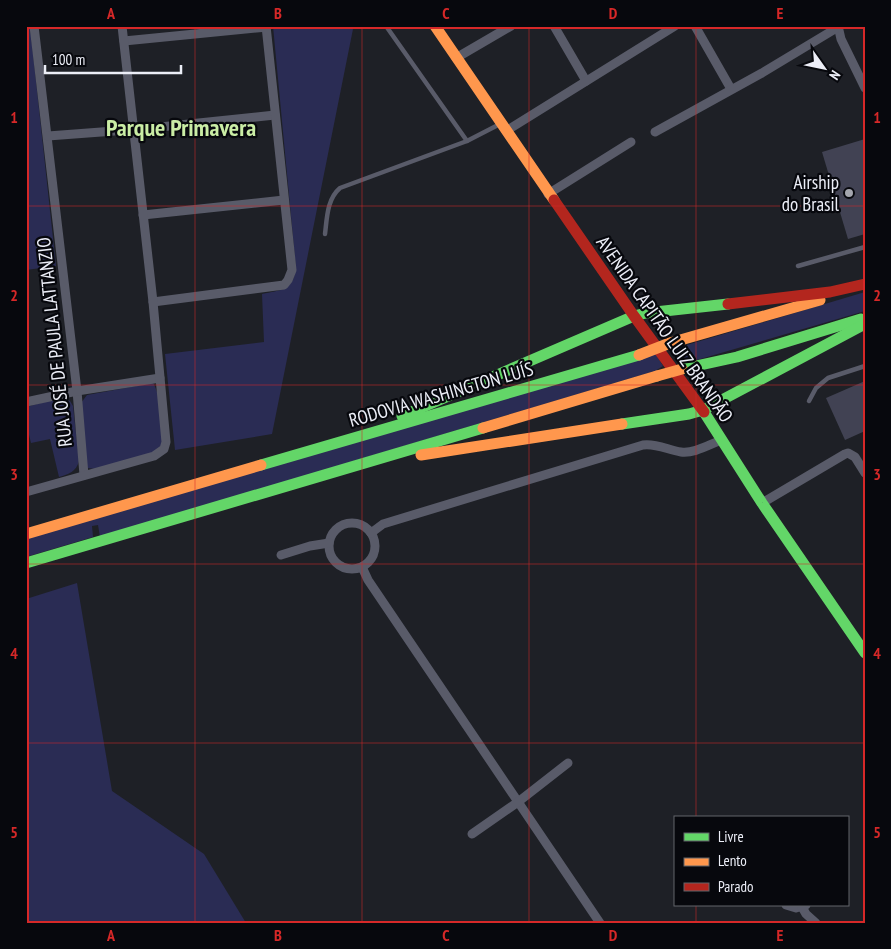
<svg xmlns="http://www.w3.org/2000/svg" width="891" height="949" viewBox="0 0 891 949" font-family="'PT Sans Narrow',sans-serif">
	<style>
		.green { fill: #2a2c54 }
		.building { fill: #414253 }
		.lines { fill: none; stroke-linecap: round; stroke-linejoin: round }
		.lane { stroke: #595b69; stroke-width: 4.5 }
		.street { stroke: #595b69; stroke-width: 9 }
		.fast { stroke: #63d668; stroke-width: 11 }
		.slow { stroke: #ff974d; stroke-width: 11 }
		.jam { stroke: #b3261e; stroke-width: 11 }
		.slow-bridge { stroke: #ff974d; stroke-width: 11 }
		.grid { fill: none; stroke: #d62828; stroke-width: 1; stroke-opacity: 0.55 }
		.poi-dot { fill: #a4a6ae; stroke: #07080d; stroke-width: 2 }
		.labels { text-anchor: middle; stroke-width: 4.5; stroke-linejoin: round; paint-order: stroke }
		.poi-label { font-size: 19px; fill: #eceef7; stroke: #07080d; text-anchor: end }
		.street-label { font-size: 19px; fill: #eceef7; stroke: #07080d }
		.district-label { font-size: 24px; font-weight: bold; fill: #caeda5; stroke: #07080d }
		.neatline { fill: none; stroke: #d62828; stroke-width: 2 }
		.grid-label { font-size: 16px; text-anchor: middle; font-weight: bold; fill: #d62828 }
	</style>
	<rect width="100%" height="100%" fill="#1e2026"/>
	<!-- green -->
	<g class="green">
		<path d="M26 26H30L56 266 26 270Z"/>
		<path d="M273 26H352L353 29 272 434 175 450 165 354 264 342 262 294C281 290 292 291 296 269Z"/>
		<path d="M865 292V311L683 364 678 361 670 350Z"/>
		<path d="M655 353 663 366 655 371 100 537 98 525 92 526 93 537 26 557V539Z"/>
		<path d="M153 383C159 390 166 434 163 443 161 448 156 451 152 454L96 469 87 468 81 403 87 395Z"/>
		<path d="M63 397 70 401 73 406 79 461C76 472 69 474 59 477L50 439 31 443 26 422V407Z"/>
		<path d="M77 583 112 791 204 854 246 923H26V599Z"/>
	</g>
	<!-- building -->
	<g class="building">
		<path d="M865 139V234L848 239 822 152Z"/>
		<path d="M865 381V431L845 440 826 398Z"/>
	</g>
	<g class="lines">
		<!-- lane -->
		<g class="lane">
			<path d="M386 26 467 141"/>
			<path d="M325 234C327 218 327 199 340 188L467 141 500 124"/>
			<path d="M798 266 865 247"/>
			<path d="M809 401 816 388 828 378 865 366"/>
		</g>
		<!-- street -->
		<g class="street">
			<path d="M34 26 77 391 84 475"/>
			<path d="M554 26 586 81"/>
			<path d="M695 26 731 89"/>
			<path d="M838 26 841 39 865 88"/>
			<path d="M124 41 267 27"/>
			<path d="M456 58 511 26"/>
			<path d="M506 131 675 26"/>
			<path d="M655 132 762 73 840 26"/>
			<path d="M48 136 141 129 275 115"/>
			<path d="M548 194 631 142"/>
			<path d="M143 215 284 200"/>
			<path d="M153 302 284 285 288 280 292 270 266 26"/>
			<path d="M26 402 77 391 160 378"/>
			<path d="M26 492 154 456 164 449 166 442 153 302 122 26"/>
			<path d="M762 503 845 454 848 453 855 457 865 473"/>
			<circle cx="352" cy="546" r="23"/>
			<path d="M371 533 383 524 643 445C656 443 668 450 681 452 694 454 710 444 722 440"/>
			<path d="M281 555 310 546 329 543"/>
			<path d="M362 567 368 580 600 923"/>
			<path d="M472 834 518 802 568 763"/>
			<path d="M786 905 796 908 806 905"/>
			<path d="M802 907 806 914 816 923"/>
		</g>
		<!-- fast -->
		<g class="fast">
			<path d="M682 369 737 357 861 319"/>
			<path d="M704 412 762 503 865 653"/>
			<path d="M402 416 634 316 646 313 728 304"/>
			<path d="M622 424 689 414 703 410 865 324"/>
			<path d="M261 465 639 355"/>
			<path d="M26 563 483 428"/>
		</g>
		<!-- slow -->
		<g class="slow">
			<path d="M435 26 554 200"/>
			<path d="M670 343 820 300"/>
			<path d="M483 428 657 376"/>
			<path d="M421 455 622 424"/>
			<path d="M26 534 261 465"/>
		</g>
		<!-- jam -->
		<g class="jam">
			<path d="M554 200 634 316 704 412"/>
			<path d="M728 304 830 292 865 284"/>
		</g>
		<!-- slow-bridge -->
		<g class="slow-bridge">
			<path d="M639 355 670 343"/>
			<path d="M657 376 682 369"/>
		</g>
	</g>
	<!-- grid -->
	<path class="grid" d="M195 26V923M362 26V923M529 26V923M696 26V818M26 206H865M26 385H865M26 564H865M26 743H865M696 905V923"/>
	<!-- markers -->
	<circle class="poi-dot" cx="849" cy="193" r="5"/>
	<g class="labels">
		<!-- poi labels -->
		<g class="poi-label">
			<text x="839" y="189">Airship<tspan x="839" dy="22">do Brasil</tspan></text>
		</g>
		<!-- street labels -->
		<g class="street-label">
			<text transform="translate(665 329) rotate(55)" y="7">AVENIDA CAPITÃO LUIZ BRANDÃO</text>
			<text transform="translate(54 342) rotate(-96)" y="7">RUA JOSÉ DE PAULA LATTANZIO</text>
			<text transform="translate(441 394) rotate(-16)" y="7">RODOVIA WASHINGTON LUÍS</text>
		</g>
		<!-- district labels -->
		<g class="district-label">
			<text x="181" y="136">Parque Primavera</text>
		</g>
	</g>
	<!-- border -->
	<rect width="891" height="949" fill="none" stroke="#07080d" stroke-width="55"/>
	<!-- legend -->
	<rect x="674" y="816" width="175" height="90" fill="#07080d" stroke="#63646b"/>
	<rect x="684" y="833" width="25" height="8" fill="#63d668" stroke="#63646b"/>
	<text x="718" y="842" font-size="15" fill="#eceef7">Livre</text>
	<rect x="684" y="858" width="25" height="8" fill="#ff974d" stroke="#63646b"/>
	<text x="718" y="866" font-size="15" fill="#eceef7">Lento</text>
	<rect x="684" y="883" width="25" height="8" fill="#b3261e" stroke="#63646b"/>
	<text x="718" y="892" font-size="15" fill="#eceef7">Parado</text>
	<!-- north arrow -->
	<g transform="translate(824 68) rotate(123)" stroke="#07080d" stroke-width="4" paint-order="stroke">
	<path d="M0-4L9 19L0 12L-9 19Z" fill="#eceef7"/>
	<text y="-8" font-size="14" font-weight="bold" text-anchor="middle" fill="#eceef7">N</text>
	</g>
	<!-- scale -->
	<path d="M45 65v8h136v-8" fill="none" stroke="#eceef7" stroke-width="2.5"/>
	<text x="52" y="65" font-size="15" fill="#eceef7" stroke="#07080d" stroke-width="4" paint-order="stroke">100 m</text>
	<rect x="28" y="28" width="836" height="894" class="neatline"/>
	<g class="grid-label">
		<text x="111" y="19">A</text>
		<text x="278" y="19">B</text>
		<text x="446" y="19">C</text>
		<text x="613" y="19">D</text>
		<text x="780" y="19">E</text>
		<text x="14" y="123">1</text>
		<text x="877" y="123">1</text>
		<text x="14" y="301">2</text>
		<text x="877" y="301">2</text>
		<text x="14" y="480">3</text>
		<text x="877" y="480">3</text>
		<text x="14" y="659">4</text>
		<text x="877" y="659">4</text>
		<text x="14" y="838">5</text>
		<text x="877" y="838">5</text>
		<text x="111" y="941">A</text>
		<text x="278" y="941">B</text>
		<text x="446" y="941">C</text>
		<text x="613" y="941">D</text>
		<text x="780" y="941">E</text>
	</g>
</svg>
